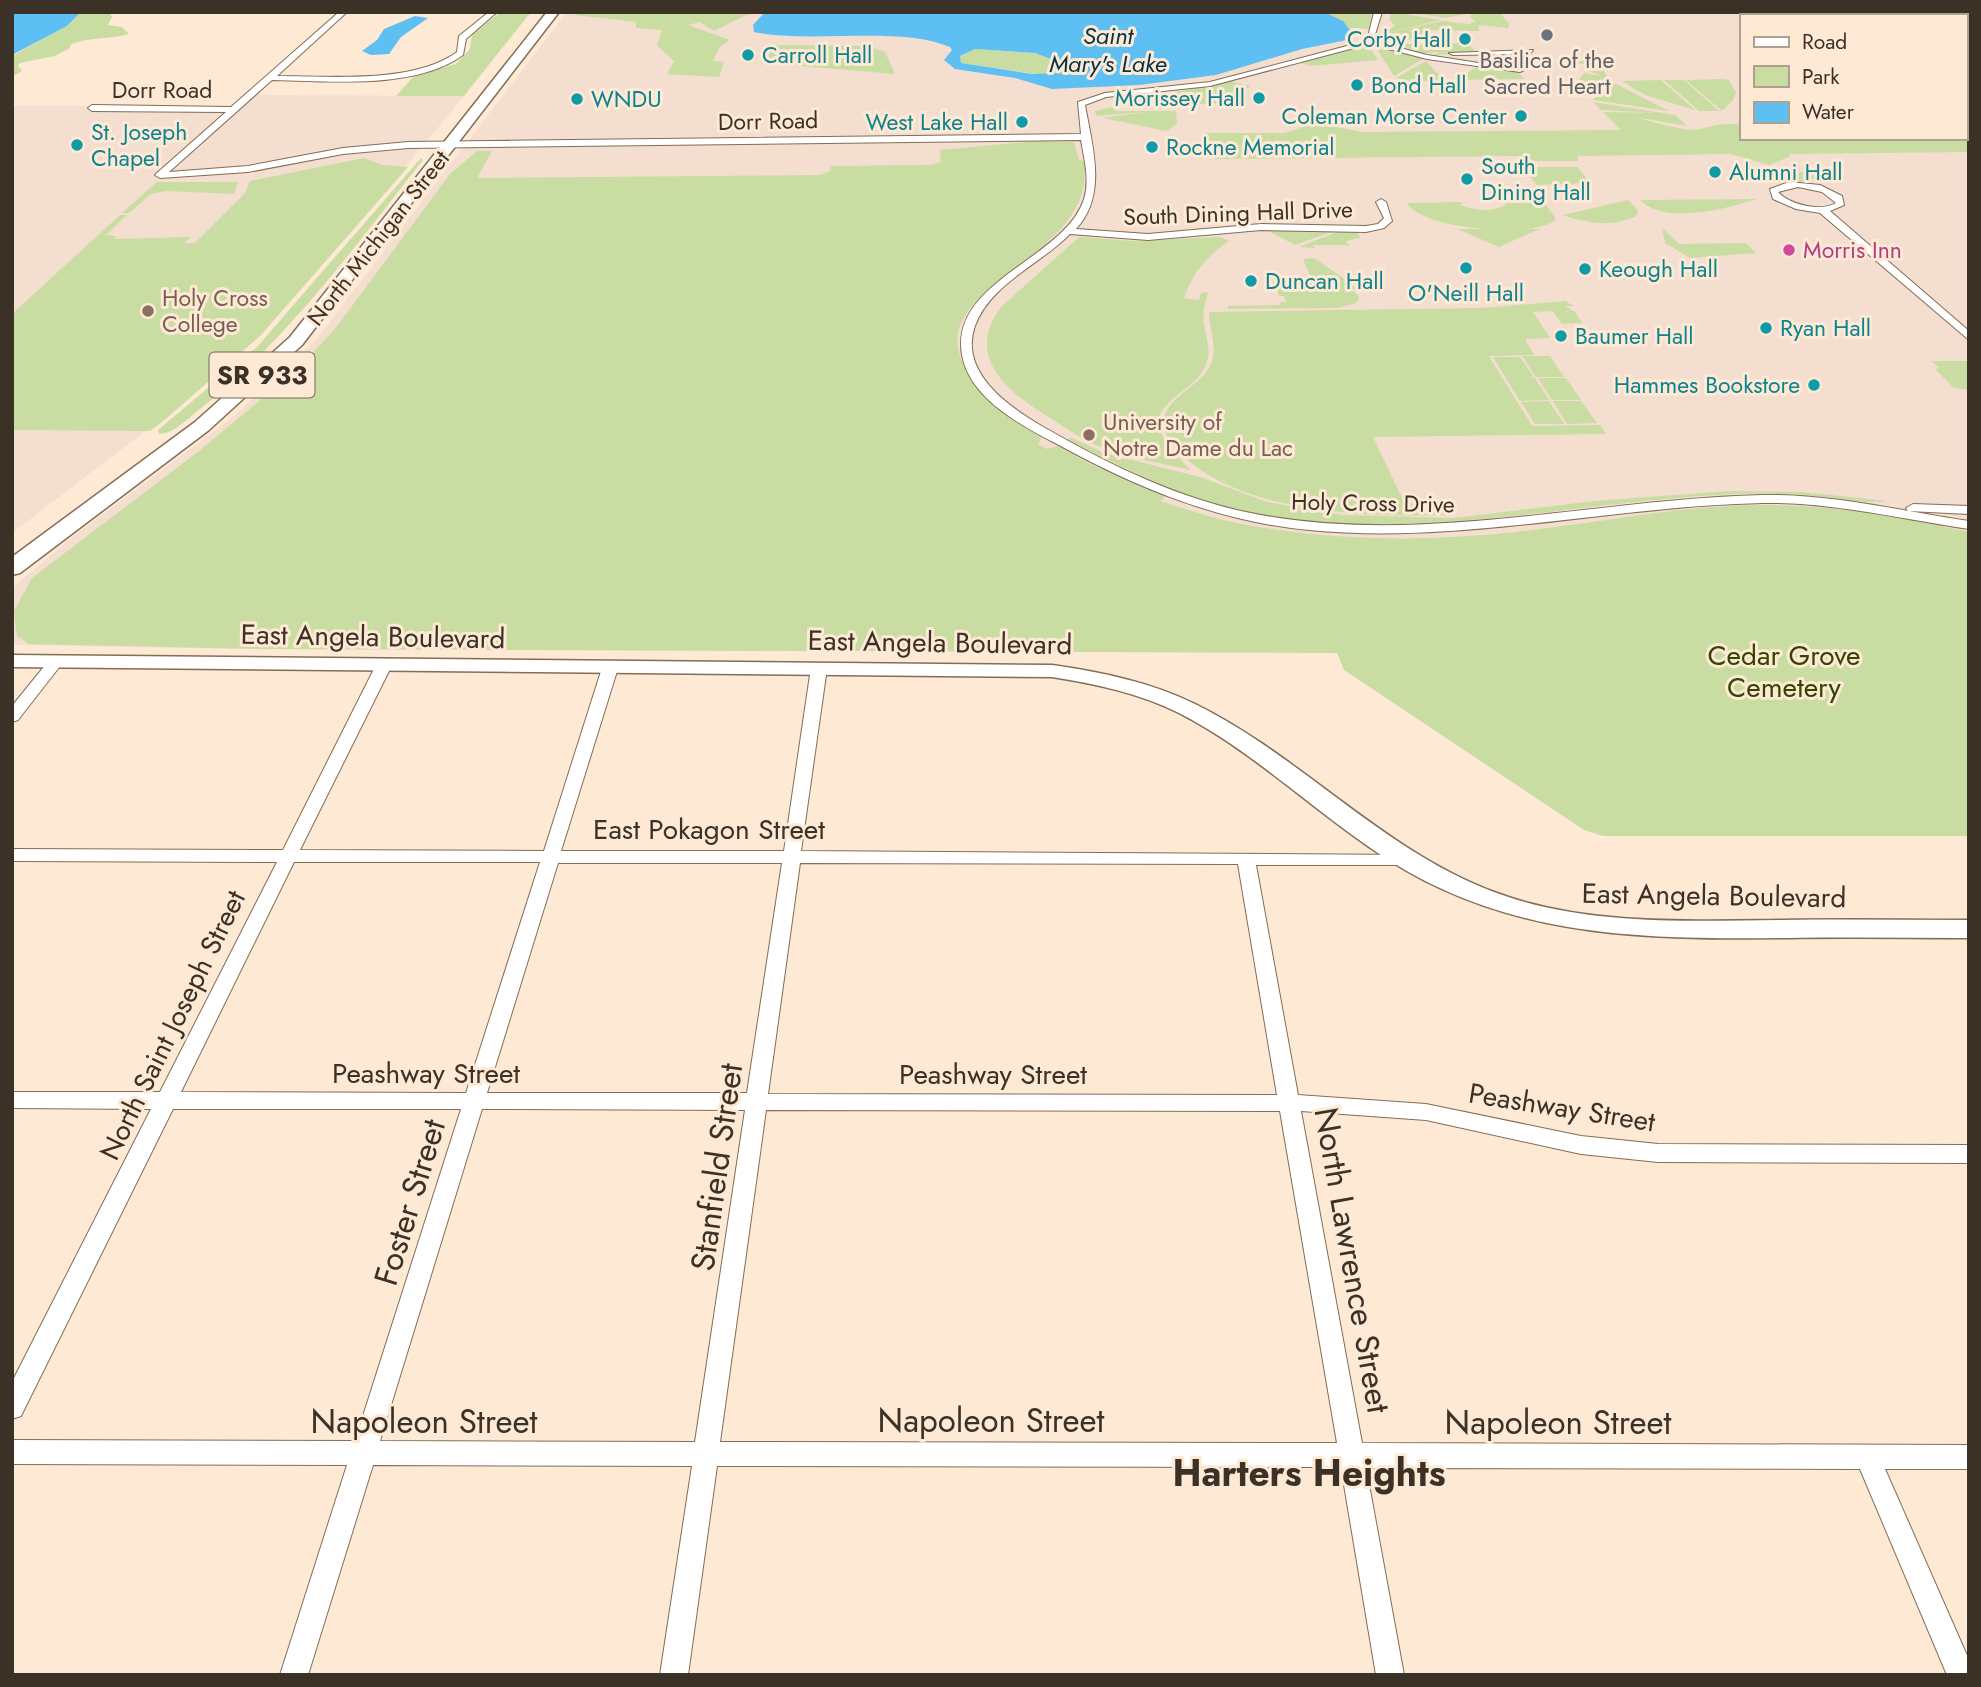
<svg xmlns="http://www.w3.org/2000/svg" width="1981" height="1687" viewBox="0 0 1981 1687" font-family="Jost,sans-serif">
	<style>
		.education { fill: #f3ded0; fill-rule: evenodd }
		.green { fill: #c9dda3 }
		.water { fill: #5ebff3; fill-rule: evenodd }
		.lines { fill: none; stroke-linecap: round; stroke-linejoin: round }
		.street-casing { stroke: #836d55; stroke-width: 2 }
		.secondary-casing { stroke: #836d55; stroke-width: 3 }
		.primary-casing { stroke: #836d55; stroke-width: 3 }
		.street { fill: #fff; fill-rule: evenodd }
		.secondary { fill: #fff; fill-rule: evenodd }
		.primary { fill: #fff; fill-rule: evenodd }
		.worship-dot { fill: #6b7280; stroke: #fde9d4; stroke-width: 2.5 }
		.culture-dot { fill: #0f9aa8; stroke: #fde9d4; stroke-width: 2.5 }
		.hotel-dot { fill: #d1479c; stroke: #fde9d4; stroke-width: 2.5 }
		.education-dot { fill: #8d6e63; stroke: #fde9d4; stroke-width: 2.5 }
		.labels { text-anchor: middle; stroke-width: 6; stroke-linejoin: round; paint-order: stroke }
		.far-culture-label { font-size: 23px; fill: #0d838f; stroke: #fde9d4; text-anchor: start }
		.far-worship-label { font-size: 23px; fill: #5b616d; stroke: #fde9d4 }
		.far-street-label { font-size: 23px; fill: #3b3127; stroke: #fde9d4 }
		.far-hotel-label { font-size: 23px; fill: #b23c85; stroke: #fde9d4; text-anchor: start }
		.far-education-label { font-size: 23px; fill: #785e54; stroke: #fde9d4; text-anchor: start }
		.far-water-label { font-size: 24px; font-style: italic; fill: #063348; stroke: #fde9d4 }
		.shield { fill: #fde9d4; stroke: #75685b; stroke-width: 2 }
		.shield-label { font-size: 26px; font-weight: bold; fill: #3b3127 }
		.street-label { font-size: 28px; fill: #3b3127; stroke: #fde9d4 }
		.park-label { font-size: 28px; fill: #344502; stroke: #fde9d4 }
		.near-street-label { font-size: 33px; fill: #3b3127; stroke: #fde9d4 }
		.near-neighbourhood-label { font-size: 37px; font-weight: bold; fill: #3b3127; stroke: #fde9d4 }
	</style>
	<rect width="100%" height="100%" fill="#fde9d4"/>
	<!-- education -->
	<g class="education">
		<path d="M567 12H1969V836H1603L1522 653 256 649 12 645V588L74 536 233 417 315 341ZM1741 16H1965V138H1741Z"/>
		<path d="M255 95 464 96 371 209 186 400 12 533V106H241Z"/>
	</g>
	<!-- green -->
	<g class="green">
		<path d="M81 12H109L112 17 108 25 122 27 129 34C108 40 90 36 70 45V48L55 56 20 63 18 66 22 71 12 77V56L67 26Z"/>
		<path d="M501 12H531L464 96H396L414 76 456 64 470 49 472 34Z"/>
		<path d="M578 12H765L746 15 714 31 700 22 688 25 730 40 720 47 713 61 724 62 719 77 667 74 674 61 657 45 662 30 636 28V22L575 15Z"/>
		<path d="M1324 12H1372L1369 29 1350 28Z"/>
		<path d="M1392 12 1440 20 1387 33 1442 21 1469 24 1475 21 1470 17 1472 13 1445 18 1408 12H1499L1509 24 1508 28 1478 25 1479 31 1430 30 1425 31 1428 36H1423V39L1389 40 1385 32 1395 26 1389 19Z"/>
		<path d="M1391 41 1415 45 1462 43 1468 44 1475 51 1429 56 1442 52 1424 53 1426 56 1385 43 1417 52Z"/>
		<path d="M773 45 869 46 885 52 895 74 766 63Z"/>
		<path d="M1368 45 1378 60 1311 66 1298 62Z"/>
		<path d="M1375 46H1376L1424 58 1394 76Z"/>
		<path d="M975 49 1035 53 1068 65 1059 73 1044 75 961 63 960 56Z"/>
		<path d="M1596 54 1608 79 1596 80 1607 82 1580 89 1576 84 1584 73 1602 76 1581 68 1596 66 1576 63Z"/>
		<path d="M1426 61 1445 81H1407L1396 78Z"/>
		<path d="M1479 66 1517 72 1525 79 1454 80Z"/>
		<path d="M1723 79 1729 80 1736 92 1734 99 1722 111 1686 80Z"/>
		<path d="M1661 80 1695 110 1645 95 1622 81Z"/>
		<path d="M1664 80H1684L1719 111H1699Z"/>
		<path d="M1230 81 1250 86 1242 93H1224L1226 100 1213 104H1183V98L1176 92Z"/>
		<path d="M1612 83 1616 84 1669 111 1593 100Z"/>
		<path d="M1593 102 1675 115 1687 126 1635 117C1650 121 1689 133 1701 129 1712 126 1723 122 1741 125V138H1965V127L1969 126V152L1789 154 1791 156 1769 165 1731 154 1578 156V161H1528L1525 156 1215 159 1205 133H1284L1316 123 1362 132 1621 130 1603 112 1661 113 1601 110Z"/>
		<path d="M1114 107 1115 111H1176L1177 124 1166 131 1103 118 1143 112 1097 116 1094 111Z"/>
		<path d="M1036 141 1074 142 1079 160 1084 161C1103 284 822 292 1042 437L1038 444 1047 449 1058 446 1090 464 1160 493 1165 497 1160 501C1187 509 1214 519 1242 524 1332 541 1425 542 1516 532 1598 523 1682 505 1764 505 1834 505 1901 517 1969 532V836H1603L1584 830 1344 670 1337 653 256 649 29 644 17 636 14 611 32 578 199 451 296 370 335 329 450 174 477 151H492L477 178 820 175 830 171 831 166 930 165 941 162 940 150Z"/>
		<path d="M364 158 382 165 408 167 261 335 167 418 150 431 12 430V314L120 215H127L106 235 116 236 115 239 191 237 184 243H195L245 193 250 181Z"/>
		<path d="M421 158 423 160C352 250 286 342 195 413 185 421 173 434 159 434L158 430 257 347Z"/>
		<path d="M1519 163 1527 167H1577L1591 183 1537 185Z"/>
		<path d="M1776 167 1816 175 1817 177C1799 186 1769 184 1750 176Z"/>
		<path d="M157 182H238L234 194 166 191 151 194 129 213H122Z"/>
		<path d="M1756 199C1727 209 1664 225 1640 200Z"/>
		<path d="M1628 200 1638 210 1636 216C1613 228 1586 223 1563 215Z"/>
		<path d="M1502 201H1543L1556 219C1538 239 1421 230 1407 203L1461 202 1463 203 1459 205C1480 211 1491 213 1507 204Z"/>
		<path d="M1662 228 1679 244 1746 243 1756 253 1690 258 1665 243Z"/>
		<path d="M1457 229H1539L1499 247Z"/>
		<path d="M1266 230 1267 229 1334 231 1295 245Z"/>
		<path d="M1342 230 1357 232 1360 238 1346 241 1349 248 1346 245H1313L1314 248 1299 247Z"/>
		<path d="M1079 237 1132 241 1220 237 1229 241C1207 256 1193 272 1184 298L1199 300 1201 293 1208 292C1205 303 1202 313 1204 324 1206 338 1211 348 1207 362 1198 390 1163 394 1157 424L1167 445 1190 470C1161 463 1129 458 1101 447 1084 441 1069 430 1053 420 1012 395 962 359 1001 307Z"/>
		<path d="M1314 258 1352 284 1355 289H1351L1359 297 1357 303 1337 308 1228 309V306L1281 305 1280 302H1286L1284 296H1279L1276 287H1290L1284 284 1288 282H1313L1303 259Z"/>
		<path d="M1565 301 1574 306H1565L1575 312 1582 323 1562 324 1553 311 1533 312 1550 338 1525 339 1534 355 1489 356 1532 426 1600 425 1606 434 1373 437 1404 502 1445 508 1448 515C1367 517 1246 514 1183 456 1174 447 1165 437 1164 425 1161 398 1202 387 1211 364 1218 348 1209 329 1209 312L1481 308Z"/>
		<path d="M1522 356H1550L1564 377H1536Z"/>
		<path d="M1493 357H1520L1534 377 1529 378H1535L1549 400 1520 401Z"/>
		<path d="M1932 361H1969V390L1954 388 1935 369 1939 368Z"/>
		<path d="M1538 378H1566L1581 400H1552Z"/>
		<path d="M1549 401 1564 424H1535L1521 402Z"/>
		<path d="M1553 401H1581L1597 423 1567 424Z"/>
		<path d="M1072 438 1104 453 1200 477 1267 502 1344 515 1454 518 1594 501 1730 491 1801 492 1887 501C1862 504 1837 498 1813 496 1781 493 1749 493 1717 495 1559 504 1400 545 1242 511 1181 497 1121 467 1066 439Z"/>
	</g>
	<!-- water -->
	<g class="water">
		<path d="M12 12H81L67 26 12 55Z"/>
		<path d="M765 12H1324L1343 21 1354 35 1347 40 1302 49 1216 75 1139 85 1052 89 1015 78 955 69 944 60 952 50 950 47C899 25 813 44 754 32L753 25ZM975 49 1035 53 1067 65 1059 73 1032 74 961 63 960 56Z"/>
		<path d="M415 16 428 18 401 37 389 54 371 55 362 51 377 40 384 29Z"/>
	</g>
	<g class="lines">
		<!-- street casing -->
		<g class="street-casing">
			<g id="street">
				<path d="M339 12H347L277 76C330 76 413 84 457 52L459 36 489 12H497L466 39 463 55C416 90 328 81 272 80L169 172 248 166 343 148 408 142 1081 134 1078 102 1105 93 1210 82 1362 42 1368 37 1374 12H1382L1373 41 1427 55 1524 70 1520 72 1427 59 1369 44 1210 86 1106 97 1085 105C1092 145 1108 195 1076 229L1148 234 1261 224 1366 226 1378 224 1384 218 1376 202 1381 199 1386 202 1392 221 1384 228 1366 232 1261 230 1148 240 1070 234C1041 264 990 284 975 326 959 371 1006 405 1040 425 1102 461 1170 495 1241 511 1414 549 1589 499 1763 495 1832 494 1901 511 1969 521V529C1901 519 1832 502 1763 503 1611 506 1461 545 1309 530 1219 522 1135 487 1057 444 1021 425 970 399 962 355 949 281 1065 259 1084 199 1090 179 1084 159 1081 140L408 148 343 154 248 172 160 178 155 175 157 173 226 112 92 111 88 108 92 105 231 107Z"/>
				<path d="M1907 12H1915L1919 16H1911Z"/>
				<path d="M1965 45 1969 46V52L1965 51Z"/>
				<path d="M1533 50 1530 54 1453 55 1449 53Z"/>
				<path d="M1789 182 1820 185 1842 196 1844 205 1830 211 1969 331V340L1820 213 1796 209 1773 199 1770 189ZM1798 187 1822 192 1836 203C1821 212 1790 205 1778 192Z"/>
				<path d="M1913 504 1969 506V514L1908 511 1906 508Z"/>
				<path d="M56 656 64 661 18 720 12 722V706L51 658Z"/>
				<path d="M383 662 391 667 300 850 544 851 602 668 610 663 618 668 561 851H784L811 668 819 663 827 668 801 851 1412 855 1415 859 1406 865H1256L1298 1095 1426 1104 1581 1136 1658 1144 1969 1145V1163L1658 1162 1581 1154 1426 1120 1301 1111 1362 1443 1969 1445V1469H1885L1969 1660V1675H1947L1860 1469 1366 1468 1404 1675H1376L1341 1467 717 1466 688 1675H660L692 1466 373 1465 308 1675H280L347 1465 12 1464V1440L355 1441 461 1109H173L21 1416 12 1419V1382L151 1109 12 1108V1092H160L277 862 12 861V849L283 850 375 667ZM294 862H540L466 1093 181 1092ZM558 863H782L747 1093H487ZM800 863 1238 864 1277 1095 768 1094ZM482 1109 745 1110 695 1442 380 1441ZM766 1110 1280 1111 1337 1443 720 1442Z"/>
			</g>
		</g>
		<!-- secondary casing -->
		<g class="secondary-casing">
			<path id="secondary" d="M12 655 1052 665C1101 672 1150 682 1195 704 1301 756 1382 850 1494 892 1585 926 1688 921 1783 920 1845 919 1907 920 1969 920V938C1909 938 1849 937 1789 938 1670 939 1552 940 1442 889 1345 845 1273 761 1179 713 1139 693 1096 684 1052 677L12 667Z"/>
		</g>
		<!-- primary casing -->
		<g class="primary-casing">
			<path id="primary" d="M547 12H559L302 345 209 430 20 573 12 575V557L195 422 290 337Z"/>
		</g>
		<!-- street -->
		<use href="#street" class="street"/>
		<!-- secondary -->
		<use href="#secondary" class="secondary"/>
		<!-- primary -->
		<use href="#primary" class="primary"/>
	</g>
	<!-- markers -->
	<circle class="worship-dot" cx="1547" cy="35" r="7"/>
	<g class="culture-dot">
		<circle cx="1465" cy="39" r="7"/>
		<circle cx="748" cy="55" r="7"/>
		<circle cx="1357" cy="85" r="7"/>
		<circle cx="1259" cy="98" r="7"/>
		<circle cx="577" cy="99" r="7"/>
		<circle cx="1521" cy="116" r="7"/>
		<circle cx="1022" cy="122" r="7"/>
		<circle cx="77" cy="145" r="7"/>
		<circle cx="1152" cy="147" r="7"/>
		<circle cx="1715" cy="172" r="7"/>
		<circle cx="1467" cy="179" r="7"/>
		<circle cx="1466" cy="268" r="7"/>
		<circle cx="1585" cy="269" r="7"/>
		<circle cx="1251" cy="281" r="7"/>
		<circle cx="1766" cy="328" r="7"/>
		<circle cx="1561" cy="336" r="7"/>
		<circle cx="1814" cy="385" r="7"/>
	</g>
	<circle class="hotel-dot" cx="1789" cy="250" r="7"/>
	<g class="education-dot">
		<circle cx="148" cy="311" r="7"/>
		<circle cx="1089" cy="435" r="7"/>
	</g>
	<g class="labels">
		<!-- far-culture labels -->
		<g class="far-culture-label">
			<text x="1451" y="47" text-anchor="end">Corby Hall</text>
			<text x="762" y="63">Carroll Hall</text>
			<text x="1371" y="93">Bond Hall</text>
			<text x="1245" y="106" text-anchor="end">Morissey Hall</text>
			<text x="591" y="107">WNDU</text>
			<text x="1507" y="124" text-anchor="end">Coleman Morse Center</text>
			<text x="1008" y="130" text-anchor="end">West Lake Hall</text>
			<text x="91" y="140">St. Joseph<tspan x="91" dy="26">Chapel</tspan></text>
			<text x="1166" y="155">Rockne Memorial</text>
			<text x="1481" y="174">South<tspan x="1481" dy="26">Dining Hall</tspan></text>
			<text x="1729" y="180">Alumni Hall</text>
			<text x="1599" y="277">Keough Hall</text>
			<text x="1265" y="289">Duncan Hall</text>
			<text x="1466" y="301" text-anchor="middle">O'Neill Hall</text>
			<text x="1780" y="336">Ryan Hall</text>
			<text x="1575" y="344">Baumer Hall</text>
			<text x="1800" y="393" text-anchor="end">Hammes Bookstore</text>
		</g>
		<!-- far-worship labels -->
		<g class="far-worship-label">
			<text x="1547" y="68">Basilica of the<tspan x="1547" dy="26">Sacred Heart</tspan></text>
		</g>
		<!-- far-street labels -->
		<g class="far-street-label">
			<text x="162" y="98">Dorr Road</text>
			<text transform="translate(768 121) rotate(-1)" y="8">Dorr Road</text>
			<text transform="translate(1238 213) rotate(-2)" y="8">South Dining Hall Drive</text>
			<text transform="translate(378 238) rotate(-52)" y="8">North Michigan Street</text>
			<text transform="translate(1373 503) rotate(1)" y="8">Holy Cross Drive</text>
		</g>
		<!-- far-hotel labels -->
		<g class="far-hotel-label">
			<text x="1803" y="258">Morris Inn</text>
		</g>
		<!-- far-education labels -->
		<g class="far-education-label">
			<text x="162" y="306">Holy Cross<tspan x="162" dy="26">College</tspan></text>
			<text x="1103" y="430">University of<tspan x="1103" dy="26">Notre Dame du Lac</tspan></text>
		</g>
		<!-- far-water labels -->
		<g class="far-water-label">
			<text x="1108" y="44">Saint<tspan x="1108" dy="28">Mary's Lake</tspan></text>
		</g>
		<!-- shield labels -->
		<rect class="shield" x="209.5" y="352.5" width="105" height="45" rx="5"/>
		<g class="shield-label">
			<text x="262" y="384">SR 933</text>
		</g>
		<!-- street labels -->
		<g class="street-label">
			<text transform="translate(373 636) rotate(1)" y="10">East Angela Boulevard</text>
			<text transform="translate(940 642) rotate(1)" y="10">East Angela Boulevard</text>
			<text x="709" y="839">East Pokagon Street</text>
			<text transform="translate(1714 895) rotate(1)" y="10">East Angela Boulevard</text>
			<text transform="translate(172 1025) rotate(-64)" y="10">North Saint Joseph Street</text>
			<text x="426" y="1083">Peashway Street</text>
			<text x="993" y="1084">Peashway Street</text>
			<text transform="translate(1562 1107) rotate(9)" y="10">Peashway Street</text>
		</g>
		<!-- park labels -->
		<g class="park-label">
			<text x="1784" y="665">Cedar Grove<tspan x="1784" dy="32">Cemetery</tspan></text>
		</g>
		<!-- near-street labels -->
		<g class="near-street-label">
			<text transform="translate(716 1167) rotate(-82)" y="12">Stanfield Street</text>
			<text transform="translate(409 1202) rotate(-73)" y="12">Foster Street</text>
			<text transform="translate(1353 1260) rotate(80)" y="12">North Lawrence Street</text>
			<text x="991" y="1432">Napoleon Street</text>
			<text x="424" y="1433">Napoleon Street</text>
			<text x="1558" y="1434">Napoleon Street</text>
		</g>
		<!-- near-neighbourhood labels -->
		<g class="near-neighbourhood-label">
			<text x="1309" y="1486">Harters Heights</text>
		</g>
	</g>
	<!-- border -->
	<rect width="1981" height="1687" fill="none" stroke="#3b3127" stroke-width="28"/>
	<!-- legend -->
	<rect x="1740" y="14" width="228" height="126" fill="#fde9d4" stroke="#af9f8f" stroke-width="2"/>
	<rect x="1754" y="37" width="35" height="10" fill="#ffffff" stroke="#af9f8f" stroke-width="2"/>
	<text x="1802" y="49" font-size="21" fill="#3b3127">Road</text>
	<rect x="1754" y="66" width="35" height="21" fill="#c9dda3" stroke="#af9f8f" stroke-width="2"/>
	<text x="1802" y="84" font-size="21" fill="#3b3127">Park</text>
	<rect x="1754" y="102" width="35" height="21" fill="#5ebff3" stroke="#af9f8f" stroke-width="2"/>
	<text x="1802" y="119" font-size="21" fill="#3b3127">Water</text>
</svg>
